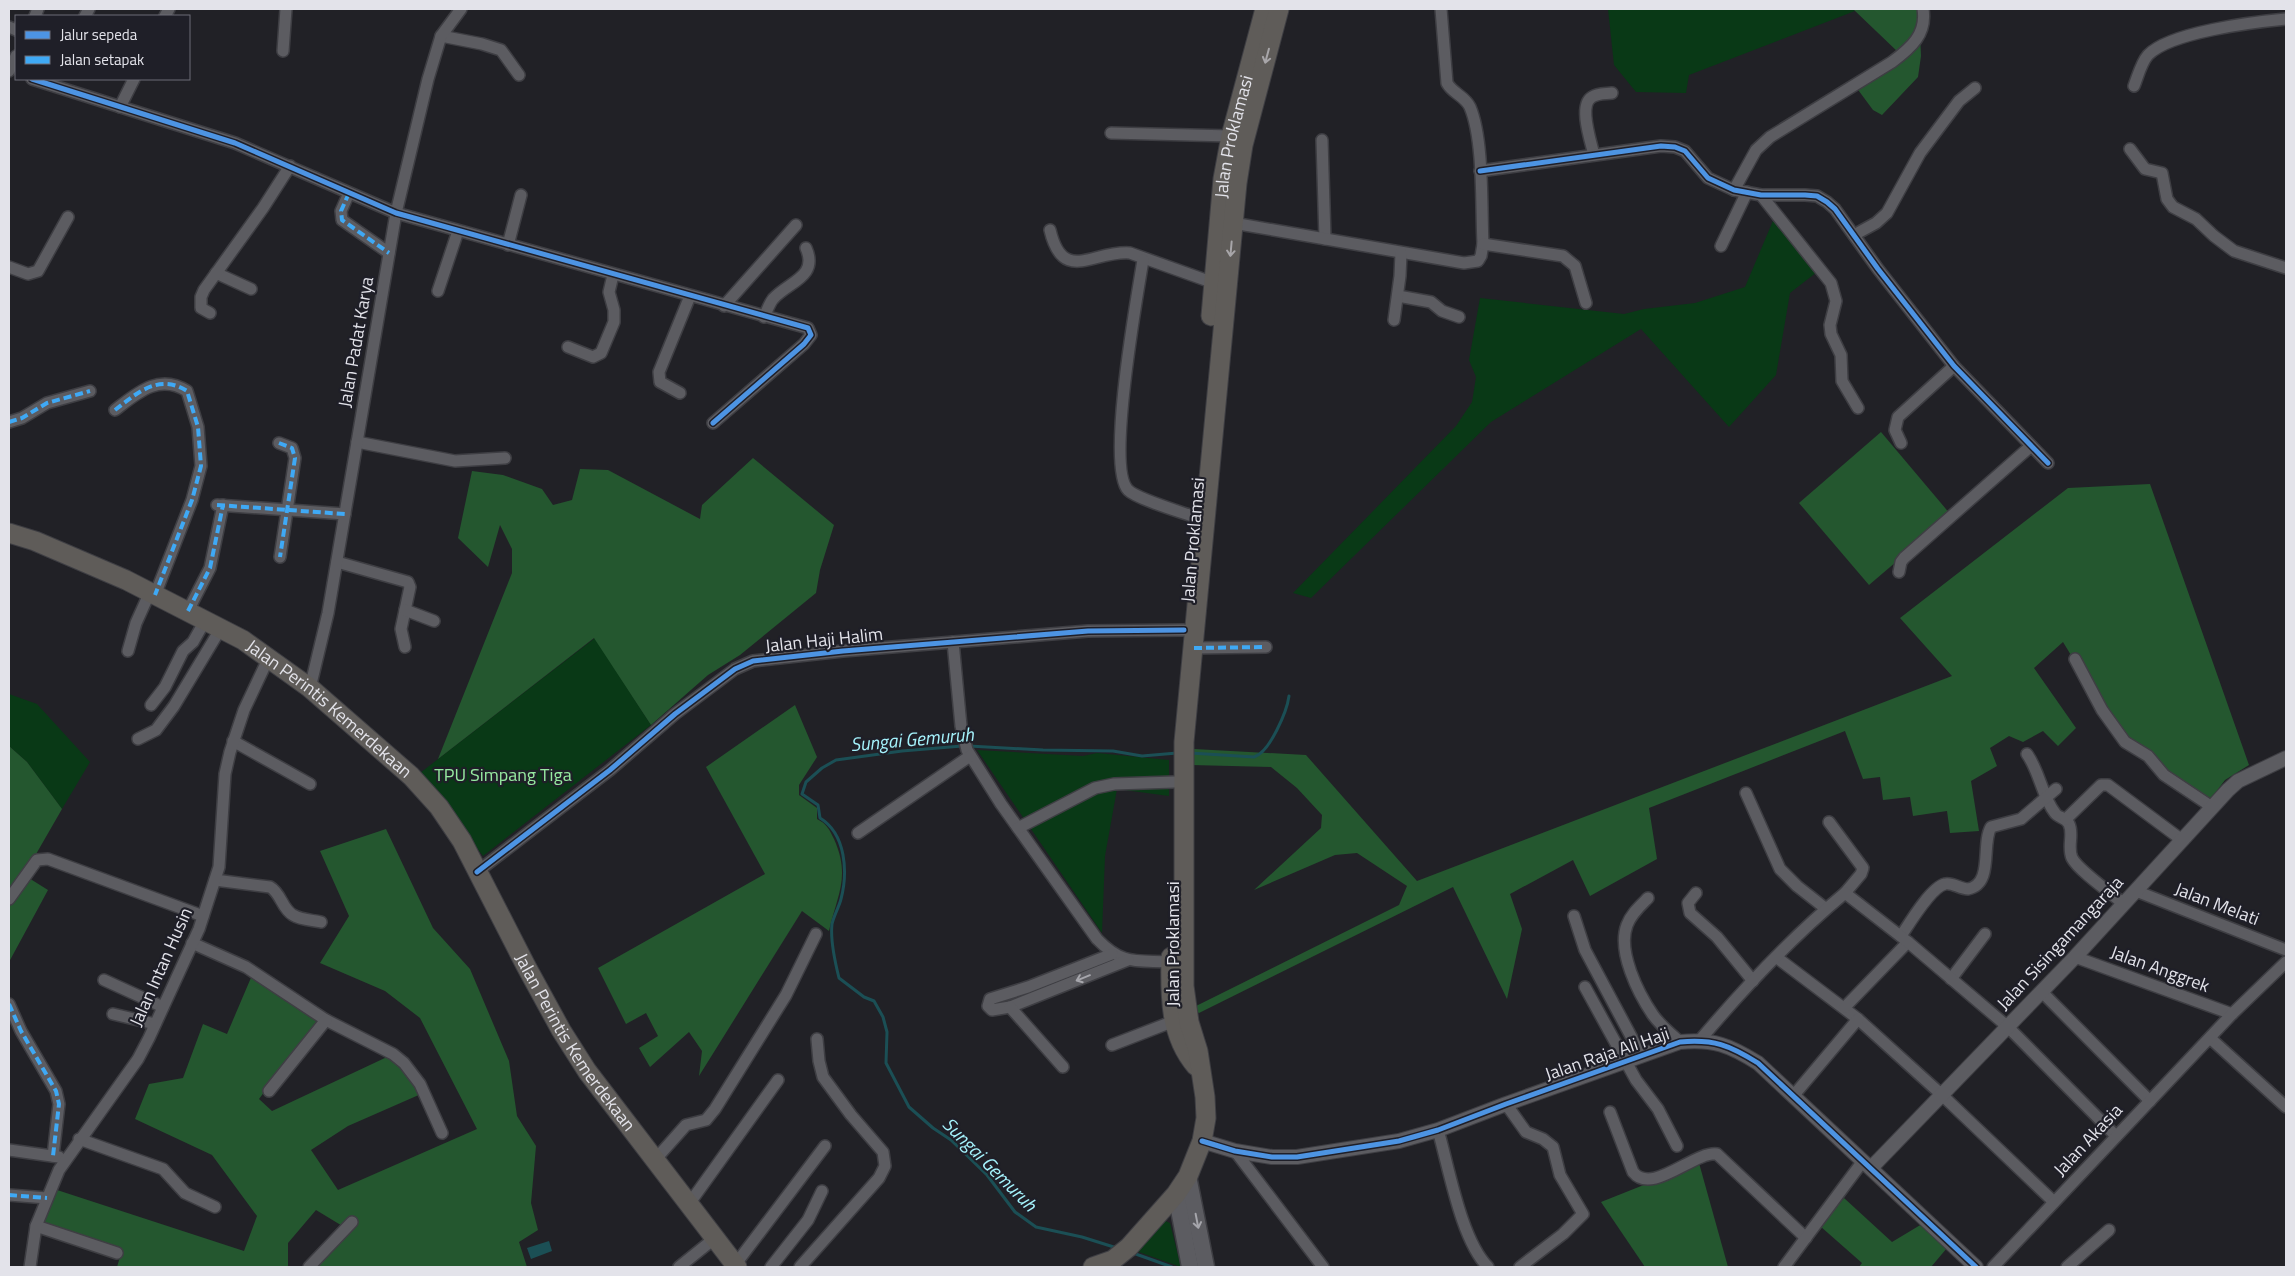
<svg xmlns="http://www.w3.org/2000/svg" width="2295" height="1276" viewBox="0 0 2295 1276" font-family="'Titillium Web',sans-serif">
	<style>
		.green { fill: #093916 }
		.forest { fill: #24572f }
		.water { fill: #1b4f55 }
		.lines { fill: none; stroke-linecap: round; stroke-linejoin: round }
		.stream { stroke: #1b4f55; stroke-width: 3 }
		.minor-casing { stroke: #3e3e43; stroke-width: 14 }
		.tertiary-casing { stroke: #3e3e43; stroke-width: 16 }
		.secondary-casing { stroke: #3e3e43; stroke-width: 19 }
		.trunk-casing { stroke: #3e3e43; stroke-width: 21 }
		.minor { stroke: #5c5c61; stroke-width: 11 }
		.tertiary { stroke: #5c5c61; stroke-width: 14 }
		.secondary { stroke: #5c5c61; stroke-width: 16 }
		.trunk { stroke: #5f5c59; stroke-width: 19 }
		.quiet { stroke: #3fa9f5; stroke-width: 4; stroke-dasharray: 8 4; stroke-linecap: butt }
		.cycleway-casing { stroke: #1f1f28; stroke-width: 8 }
		.cycleway { stroke: #4d94e3; stroke-width: 5 }
		.oneway { stroke: #a8a6a9 }
		.oneway2 { stroke: #a6a6ac }
		.labels { text-anchor: middle; stroke-width: 4.5; stroke-linejoin: round; paint-order: stroke }
		.street-label { font-size: 18px; fill: #e3e3ea; stroke: #1f1f28 }
		.park-label { font-size: 18px; fill: #97eaa1; stroke: #1f1f28 }
		.water-label { font-size: 19px; font-style: italic; fill: #a5f3fc; stroke: #1f1f28 }
	</style>
	<rect width="100%" height="100%" fill="#212126"/>
	<!-- green -->
	<g class="green">
		<path d="M1608 9H1852L1855 11 1689 75 1686 93 1636 92 1614 65Z"/>
		<path d="M1775 216 1817 272 1790 293 1776 375 1729 427 1641 329 1491 422 1311 598 1293 593 1456 426 1472 402 1476 377 1469 360 1480 298 1624 314 1644 309 1695 303 1745 287Z"/>
		<path d="M595 638 651 725 483 856 420 773Z"/>
		<path d="M9 694 37 704 90 762 62 809 27 762 9 746Z"/>
		<path d="M977 750 1083 756 1097 753 1169 760V796L1117 789 1105 856 1102 933Z"/>
		<path d="M1161 1219 1170 1223 1181 1267 1133 1250Z"/>
	</g>
	<!-- forest -->
	<g class="forest">
		<path d="M1853 9H1919L1921 56 1918 77 1882 115 1873 110 1853 83 1899 53Z"/>
		<path d="M1881 432 1951 515 1869 585 1799 503Z"/>
		<path d="M753 458 834 525 820 570 816 593 740 655 708 675 651 725 594 638 438 759 512 573V549L500 525 488 567 458 538 472 471 503 475 542 489 553 505 572 500 580 469 608 470 700 519 702 505Z"/>
		<path d="M2150 484 2249 765 2225 780 2206 805 2125 744 2063 642 2034 668 2076 728 2058 746 2043 731 2023 742 2009 736 1990 748 1997 766 1971 781 1979 831 1950 833 1947 811 1913 816 1910 797 1883 800 1880 777 1863 779 1845 731 1649 808 1657 859 1590 896 1573 860 1510 894 1522 929 1507 999 1453 887 1199 1013 1192 1008 1399 905 1407 886 1357 853 1335 855 1254 890 1321 828 1322 815 1297 788 1271 767 1191 765 1194 749 1306 755 1417 881 1952 676 1900 618 2068 488Z"/>
		<path d="M795 705 817 757 799 785V795L817 808V819C827 824 829 829 834 839 851 877 837 895 829 931L802 911 699 1076 702 1051 689 1032 650 1067 639 1048 658 1036 646 1013 626 1024 598 968 765 874 706 767Z"/>
		<path d="M9 746 27 762 62 809 24 875 48 890 9 962Z"/>
		<path d="M386 829 433 928 470 969 509 1061 517 1116 536 1146 531 1203 538 1230 519 1242 527 1267H313L349 1230 316 1210 288 1243V1267H117L122 1250 41 1224 54 1189 244 1251 257 1216 212 1155 135 1119 149 1084 183 1078 203 1024 227 1034 253 973 317 1021 259 1099 272 1111 387 1057 404 1066 421 1094 348 1126 311 1150 338 1190 477 1129 420 1018 385 991 320 963 349 916 320 851Z"/>
		<path d="M1699 1163 1728 1267H1645L1601 1202Z"/>
		<path d="M1844 1198 1892 1242 1922 1224 1947 1248 1931 1267H1859L1862 1263 1820 1226Z"/>
	</g>
	<!-- water -->
	<path class="water" d="M549 1241 552 1251 531 1259 527 1248Z"/>
	<g class="lines">
		<!-- stream -->
		<g class="stream">
			<path d="M962 746 902 751 836 760 822 768 806 782 802 794 818 805 820 818C846 834 848 872 841 899 839 907 834 915 832 924 830 941 835 962 839 978L864 997 874 1001 883 1017 887 1032 886 1063 909 1107 933 1128 951 1140 987 1175 1015 1212 1036 1227 1082 1237 1117 1248"/>
			<path d="M969 746 1043 750 1113 751 1142 756 1177 753"/>
			<path d="M1190 753 1254 757C1270 752 1287 711 1289 696"/>
			<path d="M1133 1253 1172 1267"/>
		</g>
		<!-- minor casing -->
		<g class="minor-casing">
			<g id="minor">
				<path d="M35 16 38 9"/>
				<path d="M85 16 89 9"/>
				<path d="M165 16 169 9"/>
				<path d="M9 27 16 30"/>
				<path d="M441 36 482 44 501 50 519 75"/>
				<path d="M283 51 286 9"/>
				<path d="M9 71 16 56"/>
				<path d="M32 79 235 143 396 213 808 328 811 335 804 344 713 423"/>
				<path d="M2134 86C2138 76 2141 63 2148 55 2170 32 2254 22 2286 19"/>
				<path d="M120 107 134 79"/>
				<path d="M1111 133 1231 136"/>
				<path d="M1322 140 1325 239"/>
				<path d="M2130 149 2145 169 2162 173 2167 199 2173 207 2196 219 2214 236 2234 251 2286 268"/>
				<path d="M1594 155C1591 142 1578 105 1592 97 1598 93 1606 94 1612 93"/>
				<path d="M1480 171 1661 146 1675 147 1685 151 1708 178 1734 190 1761 195H1805L1817 196 1827 202 1835 209 1878 269 1954 366 2048 463"/>
				<path d="M1734 190 1756 150 1770 137 1892 62C1911 48 1927 34 1923 9"/>
				<path d="M349 193 341 211 342 220 389 253"/>
				<path d="M1761 195 1831 283 1836 301 1830 325 1831 334 1841 355 1842 381 1858 408"/>
				<path d="M1233 223 1464 263 1478 261 1481 256 1483 244C1481 207 1484 140 1470 107 1465 96 1452 93 1447 83L1441 9"/>
				<path d="M1050 230C1063 285 1093 250 1130 253L1214 283"/>
				<path d="M1854 235 1876 223 1887 213 1920 153 1959 101 1975 88"/>
				<path d="M1483 244 1563 256 1575 266 1586 303"/>
				<path d="M508 245 521 195"/>
				<path d="M1721 246 1747 192"/>
				<path d="M1143 260C1137 297 1106 467 1128 490 1137 499 1181 512 1195 517"/>
				<path d="M9 267 28 274 38 271 68 217"/>
				<path d="M216 273 251 289"/>
				<path d="M438 291 458 231"/>
				<path d="M1398 296 1431 302 1442 311 1459 317"/>
				<path d="M724 306 796 225"/>
				<path d="M210 313 201 308V297L204 290 263 208 290 166"/>
				<path d="M764 317C767 311 769 304 773 299 788 282 819 277 806 248"/>
				<path d="M1394 320 1400 276 1401 253"/>
				<path d="M568 347 593 357 601 353 614 322V310L609 292 613 275"/>
				<path d="M680 393 660 382 659 372 690 296"/>
				<path d="M115 410C137 393 159 373 187 391L198 427 201 466 192 500 155 595"/>
				<path d="M9 422 22 418 47 403 90 391"/>
				<path d="M357 442 455 461 505 458"/>
				<path d="M279 443 292 448 295 458 280 557"/>
				<path d="M1901 443 1895 430 1898 417 1954 366"/>
				<path d="M217 505 345 514"/>
				<path d="M337 562 408 582 410 587 401 629 405 647"/>
				<path d="M1899 572 1901 562 1904 558 2031 446"/>
				<path d="M405 610 434 621"/>
				<path d="M188 611 210 568 223 505"/>
				<path d="M953 642 961 726 967 750 1001 804 1097 939C1123 966 1136 960 1171 962"/>
				<path d="M1194 648 1266 647"/>
				<path d="M128 651 136 623 150 592"/>
				<path d="M2075 659 2102 710 2125 742 2148 756 2164 775 2212 807"/>
				<path d="M310 688 328 613 396 213 428 79 441 36 461 9"/>
				<path d="M151 705 165 687 183 651 193 642 206 619"/>
				<path d="M138 739 156 730 174 706 221 628"/>
				<path d="M233 741 310 784"/>
				<path d="M2027 754C2040 772 2042 797 2055 813 2058 818 2066 817 2069 824 2074 834 2067 847 2072 858 2078 870 2112 894 2124 904"/>
				<path d="M1746 793 1780 869 1797 886 1825 908"/>
				<path d="M2066 819 2101 785H2108L2182 840"/>
				<path d="M1829 822 1863 868 1861 874 1845 893"/>
				<path d="M1018 828 1095 788 1114 784 1174 782"/>
				<path d="M858 833 970 756"/>
				<path d="M477 872 610 770 675 714 735 669 753 661 843 651 1088 631 1184 630"/>
				<path d="M215 880 270 887C281 893 282 909 293 915 301 920 312 920 321 922"/>
				<path d="M2136 891 2286 950"/>
				<path d="M1696 893 1688 903 1690 913 1717 937 1753 981"/>
				<path d="M1648 898C1640 906 1631 914 1627 925 1617 951 1638 993 1653 1015 1660 1025 1671 1034 1680 1042"/>
				<path d="M9 899 37 860 48 859 203 916"/>
				<path d="M1574 916 1585 950 1641 1055"/>
				<path d="M1901 936C1909 924 1931 887 1945 884 1952 882 1960 889 1968 889 1994 884 1981 844 1991 827L2021 819 2056 789"/>
				<path d="M192 943 246 967 326 1020 393 1054 404 1063 420 1084 442 1133"/>
				<path d="M1112 954 1028 987 990 999 988 1006 992 1010 1010 1007 1128 960"/>
				<path d="M1776 957 1858 1019 1942 1095 2054 1202"/>
				<path d="M2075 957 2232 1014"/>
				<path d="M1951 979 1985 934"/>
				<path d="M104 980 163 1007"/>
				<path d="M1585 987 1636 1080 1658 1109 1677 1146"/>
				<path d="M2042 992 2150 1101"/>
				<path d="M9 1004 21 1031 56 1091 59 1104 53 1156"/>
				<path d="M1010 1007 1063 1067"/>
				<path d="M1845 1007 1908 942"/>
				<path d="M113 1014 155 1024"/>
				<path d="M2210 1038 2286 1107"/>
				<path d="M1700 1040C1744 988 1792 937 1845 893L1908 942 2008 1027 2116 1136"/>
				<path d="M1112 1045 1174 1021"/>
				<path d="M269 1091 326 1020"/>
				<path d="M1794 1095 1858 1019"/>
				<path d="M1506 1104 1526 1132 1543 1139 1553 1147 1560 1175 1583 1214 1563 1234 1520 1267"/>
				<path d="M1610 1112 1633 1172C1652 1196 1694 1151 1717 1154L1806 1238"/>
				<path d="M1438 1130C1449 1168 1461 1240 1488 1267"/>
				<path d="M79 1139 163 1169 185 1193 215 1207"/>
				<path d="M9 1150 59 1157"/>
				<path d="M1235 1151 1323 1267"/>
				<path d="M654 1161 686 1125 706 1120 715 1109 786 995 816 934"/>
				<path d="M9 1195 47 1198"/>
				<path d="M689 1204 778 1080"/>
				<path d="M36 1226 117 1253"/>
				<path d="M735 1265 825 1146"/>
				<path d="M30 1267 36 1226 59 1170 138 1059 149 1038 199 929 219 867 225 774 230 752 244 710 269 657"/>
				<path d="M309 1267 352 1222"/>
				<path d="M679 1267 715 1238"/>
				<path d="M771 1267 808 1220 822 1191"/>
				<path d="M800 1267 879 1178 885 1166 883 1152 851 1115 823 1077 819 1061 817 1039"/>
				<path d="M1784 1267 1863 1161"/>
				<path d="M1993 1267 2232 1014 2286 962"/>
				<path d="M2067 1267 2109 1230"/>
			</g>
		</g>
		<!-- tertiary casing -->
		<g class="tertiary-casing">
			<g id="tertiary">
				<path d="M1202 1141 1235 1151 1272 1157H1297L1399 1141 1438 1130 1506 1104 1680 1042C1714 1039 1729 1045 1758 1063L1976 1267"/>
				<path d="M1871 1168 2075 957 2228 790 2238 781 2286 758"/>
			</g>
		</g>
		<!-- secondary casing -->
		<g class="secondary-casing">
			<g id="secondary">
				<path d="M1188 1176 1206 1267"/>
				<path d="M1176 1194 1190 1267"/>
			</g>
		</g>
		<!-- trunk casing -->
		<g class="trunk-casing">
			<g id="trunk">
				<path id="s1" d="M1211 316 1223 179 1231 136 1265 9"/>
				<path id="s2" d="M9 533 35 541 126 580 243 640 310 688 411 776 439 807 462 841 526 966 561 1030 587 1071 737 1267"/>
				<path d="M1171 957C1170 996 1170 1036 1196 1066"/>
				<path d="M1093 1267 1113 1260 1129 1247 1176 1194 1188 1176 1202 1141 1206 1118 1205 1097 1198 1051 1189 1022 1184 986V742L1237 183 1243 145 1279 9"/>
			</g>
		</g>
		<!-- minor -->
		<use href="#minor" class="minor"/>
		<!-- tertiary -->
		<use href="#tertiary" class="tertiary"/>
		<!-- secondary -->
		<use href="#secondary" class="secondary"/>
		<!-- trunk -->
		<use href="#trunk" class="trunk"/>
		<!-- quiet -->
		<g class="quiet">
			<path d="M349 193 341 211 342 220 389 253"/>
			<path d="M115 410C137 393 159 373 187 391L198 427 201 466 192 500 155 595"/>
			<path d="M9 422 22 418 47 403 90 391"/>
			<path d="M279 443 292 448 295 458 280 557"/>
			<path d="M217 505 345 514"/>
			<path d="M188 611 210 568 223 505"/>
			<path d="M1194 648 1266 647"/>
			<path d="M9 1004 21 1031 56 1091 59 1104 53 1156"/>
			<path d="M9 1195 47 1198"/>
		</g>
		<!-- cycleway casing -->
		<g class="cycleway-casing">
			<g id="cycleway">
				<path d="M32 79 235 143 396 213 808 328 811 335 804 344 713 423"/>
				<path d="M1480 171 1661 146 1675 147 1685 151 1708 178 1734 190 1761 195H1805L1817 196 1827 202 1835 209 1878 269 1954 366 2048 463"/>
				<path d="M477 872 610 770 675 714 735 669 753 661 843 651 1088 631 1184 630"/>
				<path d="M1202 1141 1235 1151 1272 1157H1297L1399 1141 1438 1130 1506 1104 1680 1042C1714 1039 1729 1045 1758 1063L1976 1267"/>
			</g>
		</g>
		<!-- cycleway -->
		<use href="#cycleway" class="cycleway"/>
	</g>
	<!-- one-way arrows -->
	<defs><path id="oneway-shaft" d="M-6 0H5M1.5-3L5.5 0L1.5 3" fill="none" stroke-width="1.6" stroke-linecap="round" stroke-linejoin="round" transform="scale(1.25)"/></defs>
	<g class="oneway">
		<use href="#oneway-shaft" transform="translate(1267 56) rotate(105)"/>
		<use href="#oneway-shaft" transform="translate(1231 249) rotate(95)"/>
	</g>
	<g class="oneway2">
		<use href="#oneway-shaft" transform="translate(1083 978) rotate(158)"/>
		<use href="#oneway-shaft" transform="translate(1197 1221) rotate(79)"/>
	</g>
	<g class="labels">
		<!-- street labels -->
		<g class="street-label">
			<text dy="6" stroke="none"><textPath href="#s1" startOffset="181">Jalan Proklamasi</textPath></text>
			<text transform="translate(356 342) rotate(-80)" y="6">Jalan Padat Karya</text>
			<text transform="translate(1193 540) rotate(-85)" y="6">Jalan Proklamasi</text>
			<text transform="translate(824 640) rotate(-6)" y="6">Jalan Haji Halim</text>
			<text dy="6" stroke="none"><textPath href="#s2" startOffset="368">Jalan Perintis Kemerdekaan</textPath></text>
			<text transform="translate(2217 904) rotate(21)" y="6">Jalan Melati</text>
			<text transform="translate(2060 943) rotate(-47)" y="6">Jalan Sisingamangaraja</text>
			<text transform="translate(1173 944) rotate(-90)" y="6">Jalan Proklamasi</text>
			<text transform="translate(161 967) rotate(-66)" y="6">Jalan Intan Husin</text>
			<text transform="translate(2160 969) rotate(20)" y="6">Jalan Anggrek</text>
			<text dy="6" stroke="none"><textPath href="#s2" startOffset="788">Jalan Perintis Kemerdekaan</textPath></text>
			<text transform="translate(1607 1054) rotate(-19)" y="6">Jalan Raja Ali Haji</text>
			<text transform="translate(2088 1140) rotate(-47)" y="6">Jalan Akasia</text>
		</g>
		<!-- park labels -->
		<g class="park-label">
			<text x="503" y="781">TPU Simpang Tiga</text>
		</g>
		<!-- water labels -->
		<g class="water-label">
			<text transform="translate(912 739) rotate(-5)" y="7">Sungai Gemuruh</text>
			<text transform="translate(990 1164) rotate(45)" y="7">Sungai Gemuruh</text>
		</g>
	</g>
	<!-- border -->
	<rect width="2295" height="1276" fill="none" stroke="#e3e3ea" stroke-width="20"/>
	<!-- legend -->
	<rect x="15" y="15" width="175" height="65" fill="#1f1f28" stroke="#6d6d76"/>
	<rect x="25" y="31" width="25" height="8" fill="#4d94e3" stroke="#6d6d76"/>
	<text x="60" y="40" font-size="15" fill="#e3e3ea">Jalur sepeda</text>
	<rect x="25" y="56" width="25" height="8" fill="#3fa9f5" stroke="#6d6d76"/>
	<text x="60" y="65" font-size="15" fill="#e3e3ea">Jalan setapak</text>
</svg>
